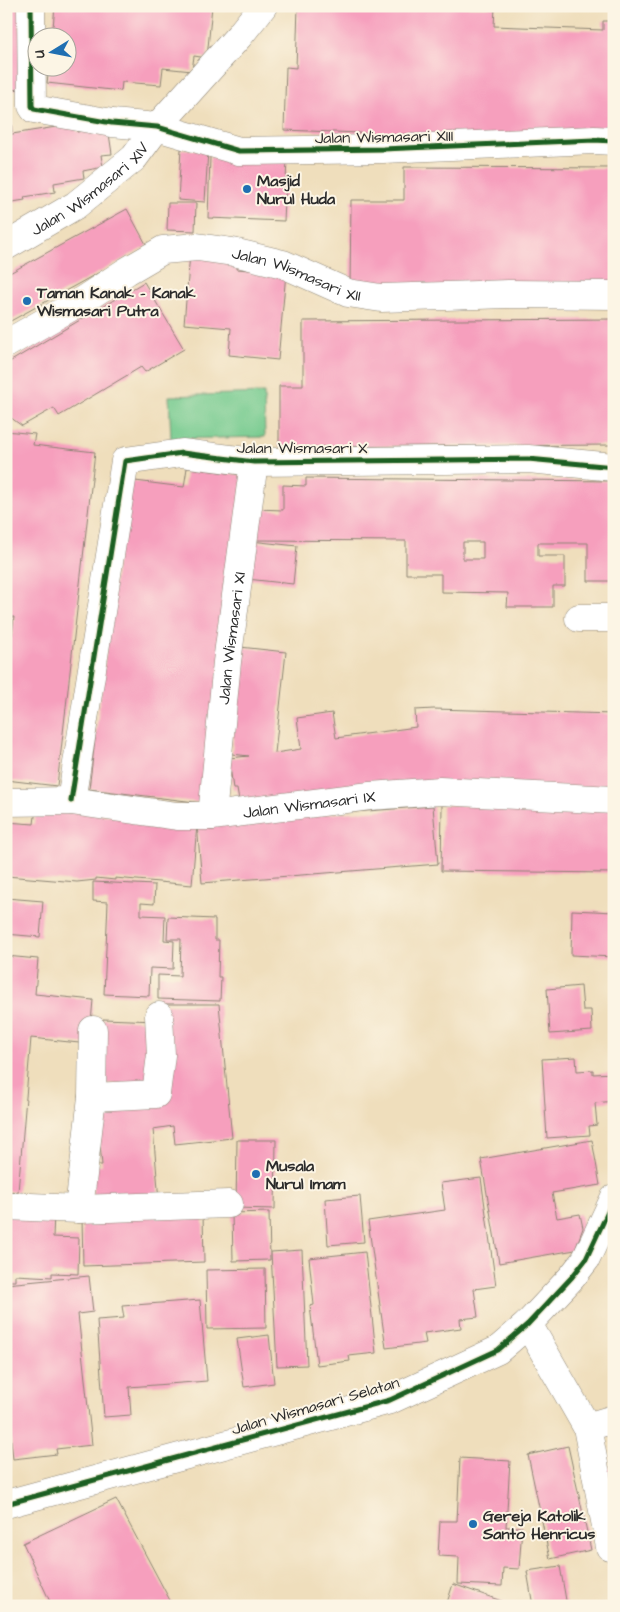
<svg xmlns="http://www.w3.org/2000/svg" width="620" height="1612" viewBox="0 0 620 1612" font-family="'Architects Daughter',sans-serif">
	<style>
		.green { fill: #74ca8e; stroke: #507a5c }
		.building { fill: #f69fbd; fill-rule: evenodd }
		.lines { fill: none; stroke-linecap: round; stroke-linejoin: round }
		.minor-casing { stroke: #8d8474; stroke-width: 29 }
		.minor { stroke: #fff; stroke-width: 28 }
		.cycleway-casing { stroke: #fcf5e5; stroke-width: 8 }
		.cycleway { stroke: #1b5e20; stroke-width: 5 }
		.poi-dot { fill: #1f6fb2; stroke: #fcf5e5; stroke-width: 2 }
		.labels { text-anchor: middle; stroke-width: 4; stroke-linejoin: round; paint-order: stroke }
		.street-label { font-size: 16px; fill: #2b2b2b; stroke: #fcf5e5 }
		.poi-label { font-size: 16px; font-weight: bold; fill: #2b2b2b; stroke: #fcf5e5; text-anchor: start }
	</style>
	<rect width="100%" height="100%" fill="#fcf5e5"/>
	<filter id="ink" filterUnits="userSpaceOnUse"><feTurbulence type="fractalNoise" baseFrequency=".02" numOctaves="2"/><feDisplacementMap in="SourceGraphic" scale="10" xChannelSelector="R" yChannelSelector="G"/><feConvolveMatrix kernelMatrix="1 2 1 2 8 2 1 2 1" color-interpolation-filters="sRGB"/></filter>
	<filter id="wash" filterUnits="userSpaceOnUse"><feTurbulence type="fractalNoise" baseFrequency=".0096" numOctaves="4" result="noise"/><feDisplacementMap in="SourceGraphic" scale="20" xChannelSelector="R" yChannelSelector="G"/><feGaussianBlur stdDeviation="1.12" result="paint"/><feColorMatrix in="noise" values="0 0 0 0 0 0 0 0 0 0 0 0 0 0 0 0 0 1.4 0 .05"/><feComposite in="paint" operator="in"/></filter>
	<g filter="url(#wash)">
		<rect width="100%" height="100%" fill="#efdebc"/>
		<!-- green -->
		<path class="green" d="M264 393 265 437 171 439 169 396Z"/>
		<g id="blocks">
			<!-- building -->
			<g class="building">
				<path d="M6 6H19L24 89 9 90 12 132H6Z"/>
				<path d="M55 6H212L207 58 194 56 192 71 163 68 161 85 122 82 121 91 47 83 49 68H68V38H52Z"/>
				<path d="M298 6 495 7 494 26 520 27 603 30V21H614V128L512 139 284 130 286 67 296 68Z"/>
				<path d="M75 124 77 132 108 127 112 154 101 155 103 167 83 171 84 178 54 183 55 192 24 197 25 200 6 203V135Z"/>
				<path d="M181 149 208 150 205 202 178 200Z"/>
				<path d="M210 157 287 160 284 221 208 218Z"/>
				<path d="M404 167 614 168V288L350 287 351 200H404Z"/>
				<path d="M168 203H196L195 231 167 230Z"/>
				<path d="M127 209 147 246 7 323 6 275Z"/>
				<path d="M190 254 238 259 237 269 286 273 278 360 229 355 231 328 184 324Z"/>
				<path d="M144 282 184 349 145 372 141 367 59 416 54 408 22 426 6 414V364Z"/>
				<path d="M614 319V445L279 447V386H303V321Z"/>
				<path d="M6 431 35 434 33 445 95 452 57 786 6 780V635H12L14 617H6Z"/>
				<path d="M187 468 243 475 203 803 89 789 127 480 184 487Z"/>
				<path d="M306 478 614 481V581H588V543H538V556H565V586H553V607H507L508 593 441 592V574H406V541L256 540V509L283 510V485L306 486ZM463 542H483V559H463Z"/>
				<path d="M251 541 297 546 293 584 247 579Z"/>
				<path d="M240 647 286 652 275 753 301 749 297 718 332 713 336 738 416 727 415 710 434 709 614 714V792L240 807 237 789H233L229 758 249 756 232 754Z"/>
				<path d="M442 805 614 808V873L441 871Z"/>
				<path d="M433 806 438 864 202 883 197 824Z"/>
				<path d="M36 808 197 824 192 885 115 878V880L96 878V880L77 882 6 876V822L34 824Z"/>
				<path d="M93 882 155 885 154 904 141 903V915L165 916 164 940 174 941 173 969 150 968 149 996 104 994 108 902 93 901Z"/>
				<path d="M6 898 43 901 40 937 6 934Z"/>
				<path d="M572 910 614 912V957L571 955Z"/>
				<path d="M168 917 215 919V940H219L218 977H221L220 1001 158 999V975L180 976 181 939H167Z"/>
				<path d="M6 956 38 959 35 994 93 1000 89 1044 31 1038 18 1192 6 1191Z"/>
				<path d="M581 986 583 1010H591L592 1031 550 1034 547 989Z"/>
				<path d="M161 1004H219L232 1138 175 1144 173 1126 153 1129 159 1201 94 1205 91 1165H102L96 1103 170 1096Z"/>
				<path d="M103 1019 157 1021 154 1086 100 1083Z"/>
				<path d="M576 1057 577 1071 593 1070V1074L614 1073V1101L595 1103 597 1125 589 1126 590 1135 547 1138 542 1059Z"/>
				<path d="M237 1140H276L275 1209 236 1208Z"/>
				<path d="M592 1140 600 1185 552 1193 557 1218 580 1214 583 1228 575 1250 499 1263 481 1159Z"/>
				<path d="M481 1178 496 1286 474 1289 478 1317 460 1319 461 1328 424 1333 426 1343 386 1348 368 1221 445 1210 441 1183Z"/>
				<path d="M360 1196 364 1242 328 1245 325 1199Z"/>
				<path d="M269 1212 270 1260 233 1261 232 1213Z"/>
				<path d="M6 1213 54 1214 53 1237 79 1238 78 1274 52 1273V1277L15 1275V1281H6Z"/>
				<path d="M203 1214 204 1262 83 1266 82 1218Z"/>
				<path d="M302 1250 307 1365 277 1366 271 1252Z"/>
				<path d="M365 1252 376 1353 349 1356 350 1361 317 1365 310 1306 314 1305 309 1258Z"/>
				<path d="M265 1269 266 1328 207 1329 206 1270Z"/>
				<path d="M89 1276 93 1312 78 1314 92 1445 56 1449 57 1454 13 1459 6 1395V1284Z"/>
				<path d="M200 1300 207 1381 129 1387 131 1415 104 1417 97 1320 124 1318 122 1306Z"/>
				<path d="M269 1335 274 1383 244 1387 237 1339Z"/>
				<path d="M568 1446 591 1550 550 1559 528 1455Z"/>
				<path d="M460 1458 510 1461 506 1527H522L519 1569 503 1568 502 1586 458 1584 459 1557 438 1556 440 1521H457Z"/>
				<path d="M614 1466V1500L605 1468Z"/>
				<path d="M116 1499 173 1606H52L23 1543Z"/>
				<path d="M560 1566 567 1606H533L527 1571Z"/>
				<path d="M453 1584 510 1604V1606H446Z"/>
			</g>
		</g>
	</g>
	<g filter="url(#ink)">
		<use href="#blocks" fill-opacity="0" stroke="#8d8474" stroke-width="1"/>
		<g class="lines">
			<!-- minor casing -->
			<g class="minor-casing">
				<g id="minor">
					<path d="M31 6 32 106 34 109 112 123 157 127 239 151 383 149 594 140 614 141"/>
					<path id="s1" d="M6 246 76 205 134 158 157 127 239 36 263 6"/>
					<path id="s2" d="M6 344 83 300 127 271 163 250 197 247 233 252 283 264 348 293 381 298 509 294 614 295"/>
					<path d="M579 618H614"/>
					<path d="M71 801 125 461 182 453 254 462 528 459 614 467"/>
					<path id="s3" d="M6 802 71 801 177 816H212L370 796 440 791 614 800"/>
					<path id="s4" d="M212 816 227 662 254 462"/>
					<path d="M92 1097 156 1094 161 1055 159 1016"/>
					<path d="M6 1206 79 1209 229 1204"/>
					<path d="M79 1209 92 1097 93 1030"/>
					<path d="M528 1324 587 1427 610 1547"/>
					<path d="M587 1427 614 1419"/>
					<path d="M6 1504 390 1400 498 1350 528 1324 572 1277 586 1259 614 1199"/>
				</g>
			</g>
			<!-- minor -->
			<use href="#minor" class="minor"/>
			<!-- cycleway casing -->
			<g class="cycleway-casing">
				<g id="cycleway">
					<path d="M31 6 32 106 34 109 112 123 157 127 239 151 383 149 594 140 614 141"/>
					<path d="M71 801 125 461 182 453 254 462 528 459 614 467"/>
					<path d="M6 1504 390 1400 498 1350 528 1324 572 1277 586 1259 614 1199"/>
				</g>
			</g>
			<!-- cycleway -->
			<use href="#cycleway" class="cycleway"/>
		</g>
	</g>
	<!-- markers -->
	<g class="poi-dot">
		<circle cx="247" cy="189" r="5"/>
		<circle cx="27" cy="301" r="5"/>
		<circle cx="256" cy="1174" r="5"/>
		<circle cx="473" cy="1524" r="5"/>
	</g>
	<g class="labels">
		<!-- street labels -->
		<g class="street-label">
			<text transform="translate(384 136) rotate(-1)" y="6">Jalan Wismasari XIII</text>
			<text dy="6" stroke="none"><textPath href="#s1" startOffset="102">Jalan Wismasari XIV</textPath></text>
			<text dy="6" stroke="none"><textPath href="#s2" startOffset="321">Jalan Wismasari XII</textPath></text>
			<text x="302" y="453">Jalan Wismasari X</text>
			<text dy="6" stroke="none"><textPath href="#s4" startOffset="179">Jalan Wismasari XI</textPath></text>
			<text dy="6" stroke="none"><textPath href="#s3" startOffset="305">Jalan Wismasari IX</textPath></text>
			<text transform="translate(315 1405) rotate(-16)" y="6">Jalan Wismasari Selatan</text>
		</g>
		<!-- poi labels -->
		<g class="poi-label">
			<text x="257" y="186">Masjid<tspan x="257" dy="18">Nurul Huda</tspan></text>
			<text x="37" y="298">Taman Kanak - Kanak<tspan x="37" dy="18">Wismasari Putra</tspan></text>
			<text x="266" y="1171">Musala<tspan x="266" dy="18">Nurul Imam</tspan></text>
			<text x="483" y="1521">Gereja Katolik<tspan x="483" dy="18">Santo Henricus</tspan></text>
		</g>
	</g>
	<!-- margin -->
	<rect width="620" height="1612" fill="none" stroke="#fcf5e5" stroke-width="25"/>
	<!-- north arrow -->
	<g transform="translate(52 52) rotate(260)"><circle r="24" fill="#fcf5e5" stroke="#a8a49b"/>
	<path d="M0-4L9 19L0 12L-9 19Z" fill="#1f6fb2"/>
	<text y="-8" font-size="14" font-weight="bold" text-anchor="middle" fill="#2b2b2b">U</text>
	</g>
</svg>
